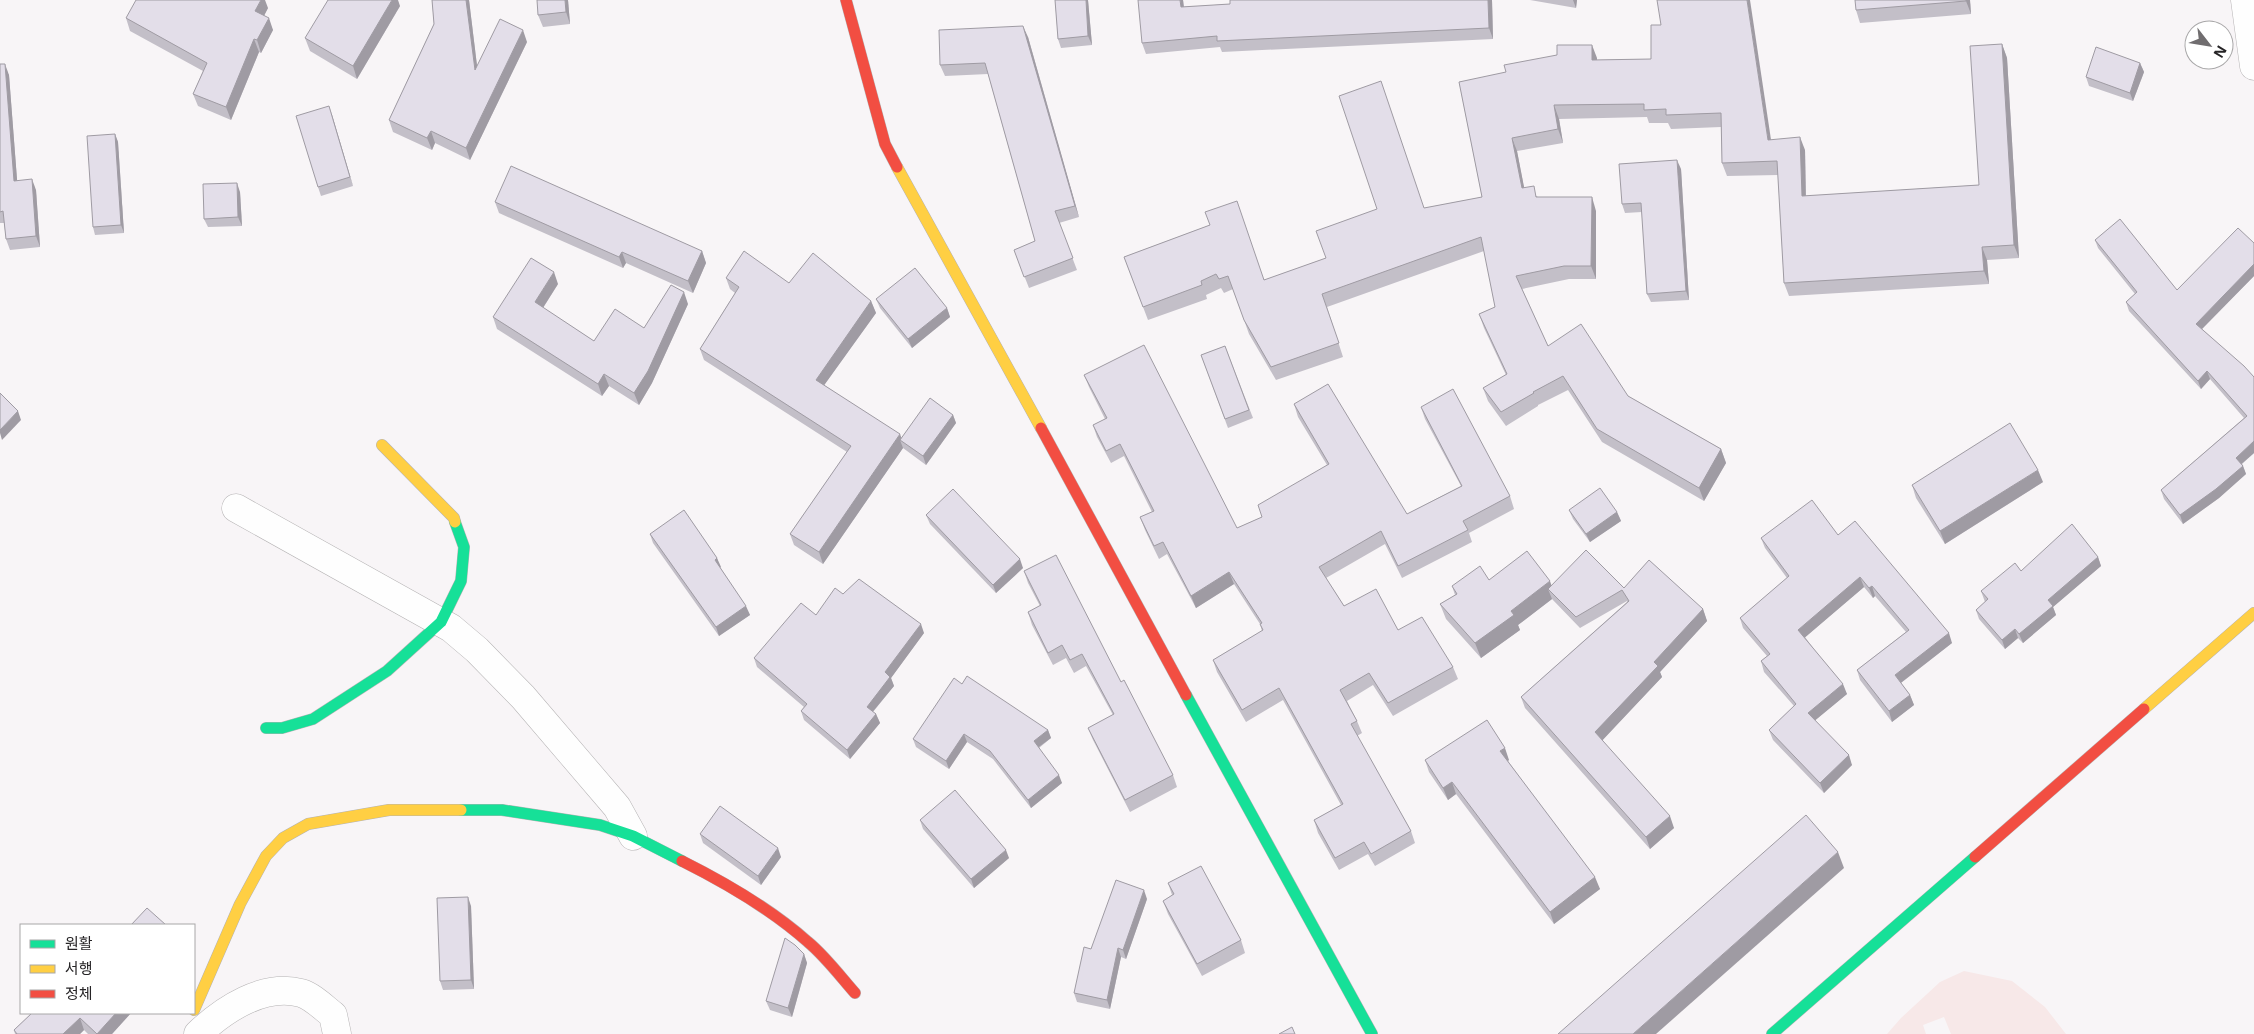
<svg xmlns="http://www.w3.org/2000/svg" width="2254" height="1034" viewBox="0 0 2254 1034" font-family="'Noto Sans','Noto Sans KR',sans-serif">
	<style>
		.green { fill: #f7e8e8 }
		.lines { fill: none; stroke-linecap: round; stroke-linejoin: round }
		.street-casing { stroke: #b5b3b4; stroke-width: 29 }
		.fast-casing { stroke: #b5b3b4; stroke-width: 12 }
		.slow-casing { stroke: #b5b3b4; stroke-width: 12 }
		.jam-casing { stroke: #b5b3b4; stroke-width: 12 }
		.street { stroke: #fefefe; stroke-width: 28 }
		.fast { stroke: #16e098; stroke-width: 11 }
		.slow { stroke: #ffcf43; stroke-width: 11 }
		.jam { stroke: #f24e42; stroke-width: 11 }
		.wall { fill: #c3bfc8 }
		.shaded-wall { fill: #9f9ba3 }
		.building { fill: #e3dee9; stroke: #9f9ba3 }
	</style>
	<rect width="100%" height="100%" fill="#f8f5f7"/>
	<!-- green -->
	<path class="green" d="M1964 971 2012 981 2045 1007 2066 1034H1951L1944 1017 1923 1025 1926 1034H1887L1901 1018 1940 982Z"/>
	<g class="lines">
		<!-- street casing -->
		<g class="street-casing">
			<g id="street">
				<path d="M2245 0 2254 66"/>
				<path d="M236 508 451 628 477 650 523 697 617 807 633 836"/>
				<path d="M198 1034C224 1009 264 983 301 993 312 996 324 1008 333 1015L337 1034"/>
			</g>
		</g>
		<!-- fast casing -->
		<g class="fast-casing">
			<g id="fast">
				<path d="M1186 695 1372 1034"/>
				<path d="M266 728H282L313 719 387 671 441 622 461 581 464 547 455 522"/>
				<path d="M461 810H502L600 825 633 836 682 861"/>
				<path d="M1772 1034 1975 857"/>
			</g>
		</g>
		<!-- slow casing -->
		<g class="slow-casing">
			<g id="slow">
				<path d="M897 167 1041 428"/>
				<path d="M382 445 454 518 455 522"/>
				<path d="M2144 709 2254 613"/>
				<path d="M194 1010 240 904 266 856 283 838 308 824 389 810H461"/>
			</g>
		</g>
		<!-- jam casing -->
		<g class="jam-casing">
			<g id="jam">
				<path d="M846 0 885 144 897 167"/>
				<path d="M1041 428 1186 695"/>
				<path d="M1975 857 2144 709"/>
				<path d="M682 861C726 883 771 909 808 942 825 956 840 976 855 993"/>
			</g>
		</g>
		<!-- street -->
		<use href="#street" class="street"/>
		<!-- fast -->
		<use href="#fast" class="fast"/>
		<!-- slow -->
		<use href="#slow" class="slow"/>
		<!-- jam -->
		<use href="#jam" class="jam"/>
	</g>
	<!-- wall -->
	<g class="wall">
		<path d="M432 0H469L477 66 527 42 470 160 435 143 432 150 393 132 389 120 434 24Z"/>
		<path d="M568 0 570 24 543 27 538 15Z"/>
		<path d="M1055 0H1088L1092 45 1061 48 1058 39Z"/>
		<path d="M1183 0 1184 7 1230 4V0H1492L1493 39 1222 52 1220 47 1146 54 1142 43Z"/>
		<path d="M1530 0H1577L1576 8Z"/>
		<path d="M1970 0 1971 14 1860 23 1856 10Z"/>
		<path d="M400 6 357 79 310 51 305 38Z"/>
		<path d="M268 8 264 15 273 30 261 53 259 52 231 120 198 106 193 94 203 71 130 31 126 18Z"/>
		<path d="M1028 37 1079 217 1059 223 1077 270 1029 288 1014 250 1035 241 988 74 945 76 940 65Z"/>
		<path d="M2002 44 2007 58 2019 258 1987 260 1989 284 1789 296 1784 283 1778 175 1727 176 1722 163 1721 127 1671 129 1668 123H1649L1647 117 1559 119 1563 143 1517 151 1524 188 1538 197 1596 211V279H1569L1522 289 1548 346 1628 396 1721 449 1726 463 1704 501 1602 442 1568 390 1538 405V406L1506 426 1488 401 1483 388 1506 375 1484 328 1479 314 1495 307 1484 251 1327 307 1343 357 1276 380 1249 334 1233 289 1224 293 1221 288 1206 295 1207 299 1148 320 1124 257 1210 225 1265 280 1326 258 1425 208 1482 197 1459 82 1597 58V60L1651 59 1771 140 1805 150 1806 196 1979 185Z"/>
		<path d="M2140 63 2144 72 2133 101 2089 86 2086 77Z"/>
		<path d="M0 64 9 75 17 180 36 190 40 247 10 250 6 239 4 223H0Z"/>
		<path d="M332 115 353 186 321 196 318 187Z"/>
		<path d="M115 134 118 142 124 233 95 235 93 227Z"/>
		<path d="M1681 169 1689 300 1651 302 1647 294 1642 212 1625 213 1622 204Z"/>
		<path d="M240 192 242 226 208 227 204 219Z"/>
		<path d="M495 202 702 251 706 263 693 293 626 263 623 268 499 213Z"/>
		<path d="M2095 240 2177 290 2254 243V276L2202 329 2254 377V453L2242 464 2243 466 2246 474 2219 498 2183 524 2164 499 2161 490 2244 418 2210 379 2201 389 2129 311 2126 302 2135 294 2098 248Z"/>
		<path d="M726 278 789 283 871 301 876 313 824 385 902 438 953 415 956 423 926 465 903 448 823 564 794 545 790 534 847 452 704 360 700 349 735 293 730 289Z"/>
		<path d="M558 284 543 308 594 341 644 328 688 304 652 383 639 405 609 386 602 396 497 329 493 317Z"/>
		<path d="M876 299 947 308 950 317 912 348 880 308Z"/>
		<path d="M1225 346 1253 418 1228 428 1201 355Z"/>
		<path d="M1084 375 1237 528 1262 517 1327 465 1298 417 1294 404 1407 514 1461 486 1425 419 1421 407 1510 496 1514 509 1469 533 1472 542 1402 578 1385 544 1326 578 1344 606 1398 630 1453 667 1458 679 1393 716 1373 685 1347 701 1357 721 1362 733 1357 736 1411 831 1415 843 1375 866 1368 854 1339 870 1318 833 1314 820 1341 805 1283 700 1246 722 1217 672 1213 660 1262 631 1260 624 1234 584 1196 608 1167 554 1159 559 1145 530 1140 517 1152 512 1124 456 1111 463 1097 437 1093 425 1105 419 1089 387Z"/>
		<path d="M2043 482 1945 544 1916 498 1912 485Z"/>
		<path d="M1569 510 1617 512 1621 521 1590 542 1573 519Z"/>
		<path d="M926 515 1023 568 996 593 930 524Z"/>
		<path d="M650 534 717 558 720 567 750 615 719 636 653 543Z"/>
		<path d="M1838 535 1952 643 1901 683 1910 695 1914 705 1892 722 1860 680 1857 670 1906 632 1875 596 1873 598 1864 587 1805 637 1847 694 1815 720 1852 765 1824 793 1773 740 1769 730 1794 706 1764 672 1761 661 1767 656 1743 628 1740 618 1787 578 1765 548 1761 538Z"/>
		<path d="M2098 557 2101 566 2053 607 2056 615 2023 643 2018 638 2005 649 1979 619 1976 610 1985 602 1981 591 2021 571Z"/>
		<path d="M1024 571 1121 682 1173 775 1177 787 1130 812 1093 740 1088 728 1113 715 1086 666 1074 673 1066 658 1053 665 1032 625 1028 612 1040 606 1028 583Z"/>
		<path d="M1489 580 1551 585 1624 588 1703 609 1707 621 1660 672 1662 677 1602 740 1674 828 1650 849 1525 708 1521 697 1627 602V601L1580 628 1552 599 1518 625 1520 630 1481 658 1446 619 1440 604 1455 595 1452 586Z"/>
		<path d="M843 594 924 633 891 678 894 686 873 712 876 714 880 723 850 759 804 720 801 711 804 707 757 667 754 658 816 615Z"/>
		<path d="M962 684 1048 730 1051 738 1039 748 1062 783 1031 808 993 759 967 742 949 769 916 747 913 739Z"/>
		<path d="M1425 760H1509L1508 761 1600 889 1554 924 1456 794 1448 800 1429 772Z"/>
		<path d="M920 820 1009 858 974 888 923 829Z"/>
		<path d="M700 834 781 857 761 885 703 843Z"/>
		<path d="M1168 883 1241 940 1245 953 1202 976 1168 914 1163 901 1172 895Z"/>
		<path d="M1147 899 1126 959 1121 957 1110 1009 1077 1002 1074 993 1091 949Z"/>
		<path d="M471 906 474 989 443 990 440 981Z"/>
		<path d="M804 954 807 963 792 1017 770 1010 766 1001Z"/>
		<path d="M32 1013H131L112 1034H88L84 1030 80 1034H15L14 1030Z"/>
	</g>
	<!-- shaded-wall -->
	<g class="shaded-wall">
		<path d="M261 0H265L268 8 260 24 255 11Z"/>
		<path d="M392 0H398L400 6 357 79 353 66Z"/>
		<path d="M466 0H469L479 82 475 70Z"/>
		<path d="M565 0H568L570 24 566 12Z"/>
		<path d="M1086 0H1088L1092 45 1088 36Z"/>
		<path d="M1180 0H1183L1185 18 1181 7Z"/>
		<path d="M1488 0H1492L1493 39 1489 28Z"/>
		<path d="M1573 0H1577L1576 8Z"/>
		<path d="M1747 0H1750L1773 153 1768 140Z"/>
		<path d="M1966 0H1970L1971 14 1966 1Z"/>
		<path d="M269 18 273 30 261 53 257 40Z"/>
		<path d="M1023 26 1028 37 1079 217 1075 206Z"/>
		<path d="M523 30 527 42 470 160 466 148Z"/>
		<path d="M254 39 259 52 231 120 226 107Z"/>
		<path d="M2002 44 2007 58 2019 258 2014 245Z"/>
		<path d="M1592 45 1597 58V73L1592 60Z"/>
		<path d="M2140 63 2144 72 2133 101 2130 93Z"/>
		<path d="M5 64 9 75 18 192 14 181Z"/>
		<path d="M1554 105 1559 119 1563 143 1558 129Z"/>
		<path d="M329 106 332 115 353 186 350 177Z"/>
		<path d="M431 131 435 143 432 150 427 138Z"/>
		<path d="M115 134 118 142 124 233 121 225Z"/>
		<path d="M1800 137 1805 150 1806 210 1802 196Z"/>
		<path d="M1512 138 1517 151 1527 202 1522 188Z"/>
		<path d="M1677 160 1681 169 1689 300 1686 291Z"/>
		<path d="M32 179 36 190 40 247 36 236Z"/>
		<path d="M237 183 240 192 242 226 238 217Z"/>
		<path d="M1592 197 1596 211V279L1591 266Z"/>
		<path d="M1982 247 1987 260 1989 284 1984 271Z"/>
		<path d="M702 251 706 263 693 293 688 281Z"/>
		<path d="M622 252 626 263 623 268 619 257Z"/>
		<path d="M2254 264V276L2199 332 2196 324Z"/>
		<path d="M554 272 558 284 539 314 535 302Z"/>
		<path d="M684 292 688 304 652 383 639 405 634 393Z"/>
		<path d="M871 301 876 313 820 391 816 380Z"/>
		<path d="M947 308 950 317 912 348 908 339Z"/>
		<path d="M2207 371 2210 379 2201 389 2198 381Z"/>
		<path d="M604 374 609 386 602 396 598 384Z"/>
		<path d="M18 411 21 420 2 440 0 433V430Z"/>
		<path d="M953 415 956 423 926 465 923 456Z"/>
		<path d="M900 434 903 442 900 440 903 448 823 564 819 552Z"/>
		<path d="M2254 441V453L2239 466 2236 458Z"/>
		<path d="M1721 449 1726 463 1704 501 1699 488Z"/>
		<path d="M2243 466 2246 474 2219 498 2183 524 2180 515Z"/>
		<path d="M2038 470 2043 482 1945 544 1940 531Z"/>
		<path d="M1617 512 1621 521 1590 542 1586 534Z"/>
		<path d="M2098 557 2101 566 2053 607 2056 615 2023 643 2019 634 2048 600Z"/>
		<path d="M717 558 721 567 718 569 715 560Z"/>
		<path d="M1020 559 1023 568 996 593 993 585Z"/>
		<path d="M1229 572 1234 584 1196 608 1191 596Z"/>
		<path d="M1860 577 1864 587 1802 640 1798 630Z"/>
		<path d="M1550 581 1555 596 1548 589 1552 599 1518 625 1520 630 1481 658 1475 643 1511 611Z"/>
		<path d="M1872 586 1875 596 1873 598 1869 588Z"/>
		<path d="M746 606 750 615 719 636 716 627Z"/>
		<path d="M1703 609 1707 621 1660 672 1662 677 1599 744 1595 732 1654 662Z"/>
		<path d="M921 624 924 633 891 678 894 686 870 715 867 707 885 672Z"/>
		<path d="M2015 629 2018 638 2005 649 2002 640Z"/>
		<path d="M1949 633 1952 643 1898 685 1895 675Z"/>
		<path d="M1843 684 1847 694 1812 723 1808 713Z"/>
		<path d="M1910 695 1914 705 1892 722 1889 711Z"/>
		<path d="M876 714 880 723 850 759 847 750Z"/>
		<path d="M1048 730 1051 738 1036 749 1034 741Z"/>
		<path d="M964 734 967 742 949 769 946 761Z"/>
		<path d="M1505 748 1509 760 1505 763 1500 751Z"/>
		<path d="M1849 755 1852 765 1824 793 1820 783Z"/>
		<path d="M1059 775 1062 783 1031 808 1028 800Z"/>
		<path d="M1452 782 1456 794 1448 800 1443 788Z"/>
		<path d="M1670 816 1674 828 1650 849 1646 837Z"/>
		<path d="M778 848 781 857 761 885 758 876Z"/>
		<path d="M1006 850 1009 858 974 888 971 879Z"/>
		<path d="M1838 852 1844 868 1656 1034H1633Z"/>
		<path d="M1595 877 1600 889 1554 924 1550 912Z"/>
		<path d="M1144 890 1147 899 1126 959 1123 950Z"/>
		<path d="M468 897 471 906 474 989 471 980Z"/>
		<path d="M1118 948 1121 957 1110 1009 1107 1000Z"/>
		<path d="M804 954 807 963 792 1017 788 1008Z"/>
		<path d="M116 1013H131L112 1034H97Z"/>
		<path d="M80 1018 84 1030 80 1034H63Z"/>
	</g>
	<!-- building -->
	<g class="building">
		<path d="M136 0H261L255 11 269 18 257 40 254 39 226 107 193 94 207 63 126 18Z"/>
		<path d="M328 0H392L353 66 305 38Z"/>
		<path d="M432 0H466L475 70 500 19 523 30 466 148 431 131 427 138 389 120 434 24Z"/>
		<path d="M537 0H565L566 12 538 15Z"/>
		<path d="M1055 0H1086L1088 36 1058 39Z"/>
		<path d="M1138 0H1180L1181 7 1230 4V0H1488L1489 28 1217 41V36L1142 43Z"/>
		<path d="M1657 0H1747L1768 140 1800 137 1802 196 1979 185 1970 46 2002 44 2014 245 1982 247 1984 271 1784 283 1777 161 1722 163 1721 113 1666 115V109L1644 110V104L1554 105 1558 129 1512 138 1522 188 1534 186 1536 197H1592L1591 266H1564L1516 276 1548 346 1581 324 1628 396 1721 449 1699 488 1597 429 1563 376 1533 392 1534 393 1501 412 1483 388 1507 374 1479 314 1495 307 1481 237 1322 294 1339 343 1271 367 1244 320 1228 276 1219 279 1216 274 1201 281 1202 285 1143 307 1124 257 1210 225 1205 212 1237 201 1264 280 1326 258 1316 231 1377 209 1339 96 1381 81 1424 208 1482 197 1459 82 1506 72 1504 65 1557 55V45H1592V60L1651 59V25H1661Z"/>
		<path d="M1855 0H1966V1L1856 10Z"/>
		<path d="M1023 26 1075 206 1055 211 1073 258 1024 277 1014 250 1035 241 985 63 940 65 939 30Z"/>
		<path d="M2096 47 2140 63 2130 93 2086 77Z"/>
		<path d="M0 64H5L14 181 32 179 36 236 6 239 3 211 0 212Z"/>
		<path d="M329 106 350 177 318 187 296 116Z"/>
		<path d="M115 134 121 225 93 227 87 136Z"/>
		<path d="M1677 160 1686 291 1647 294 1641 203 1622 204 1619 164Z"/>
		<path d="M511 166 702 251 688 281 622 252 619 257 495 202Z"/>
		<path d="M237 183 238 217 204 219 203 184Z"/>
		<path d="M2120 219 2177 290 2238 228 2254 243V264L2196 324 2244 366 2254 377V441L2236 458 2243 466 2216 489 2180 515 2161 490 2247 416 2207 371 2198 381 2126 302 2137 292 2095 240Z"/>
		<path d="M744 251 789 283 813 253 871 301 816 380 900 434 819 552 790 534 851 446 700 349 739 287 726 278Z"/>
		<path d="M531 258 554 272 535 302 594 341 615 309 644 328 671 285 684 292 648 371 634 393 604 374 598 384 493 317Z"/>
		<path d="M915 268 947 308 908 339 876 299Z"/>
		<path d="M1144 345 1237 528 1262 517 1258 505 1329 464 1294 404 1328 384 1407 514 1462 486 1421 407 1453 389 1510 496 1463 521 1468 530 1398 566 1381 531 1319 567 1344 606 1376 589 1398 630 1422 617 1453 667 1388 703 1369 673 1340 690 1357 721 1351 724 1411 831 1371 854 1364 842 1335 858 1314 820 1343 804 1279 688 1242 710 1213 660 1263 630 1260 624 1262 623 1229 572 1191 596 1163 542 1154 546 1140 517 1154 511 1120 444 1106 451 1093 425 1107 418 1084 375Z"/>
		<path d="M1225 346 1249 410 1225 419 1201 355Z"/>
		<path d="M0 393 18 411 0 430Z"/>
		<path d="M930 398 953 415 923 456 900 440Z"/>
		<path d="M2010 423 2038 470 1940 531 1912 485Z"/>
		<path d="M1600 488 1617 512 1586 534 1569 510Z"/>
		<path d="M953 489 1020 559 993 585 926 515Z"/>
		<path d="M1812 500 1838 535 1855 521 1949 633 1895 675 1910 695 1889 711 1857 670 1909 630 1872 586 1869 588 1860 577 1798 630 1843 684 1808 713 1849 755 1820 783 1769 730 1796 704 1761 661 1770 654 1740 618 1789 576 1761 538Z"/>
		<path d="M684 510 717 558 715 560 746 606 716 627 650 534Z"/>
		<path d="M2072 524 2098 557 2048 600 2053 606 2019 634 2015 629 2002 640 1976 610 1988 599 1981 591 2015 563 2021 571Z"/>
		<path d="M1586 550 1624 588 1649 560 1703 609 1654 662 1658 666 1595 732 1670 816 1646 837 1521 697 1629 601 1622 590 1576 617 1548 589Z"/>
		<path d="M1527 551 1550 581 1511 611 1514 615 1475 643 1440 604 1457 594 1452 586 1480 566 1489 580Z"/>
		<path d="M1056 555 1121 682 1124 680 1173 775 1125 800 1088 728 1114 714 1082 654 1070 660 1062 645 1048 653 1028 612 1041 605 1024 571Z"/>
		<path d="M859 579 921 624 885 672 890 677 867 707 876 714 847 750 801 711 807 704 754 658 801 603 816 615 835 588 843 594Z"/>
		<path d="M967 676 1048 730 1034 741 1059 775 1028 800 990 751 964 734 946 761 913 739 954 678 962 684Z"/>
		<path d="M1487 720 1505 748 1500 751 1595 877 1550 912 1452 782 1443 788 1425 760Z"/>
		<path d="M955 790 1006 850 971 879 920 820Z"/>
		<path d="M720 806 778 848 758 876 700 834Z"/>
		<path d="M1806 815 1838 852 1633 1034H1558Z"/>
		<path d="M1201 866 1241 940 1197 964 1163 901 1174 894 1168 883Z"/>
		<path d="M1116 880 1144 890 1123 950 1118 948 1107 1000 1074 993 1084 947 1091 949Z"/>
		<path d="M468 897 471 980 440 981 437 898Z"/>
		<path d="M147 908 166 925H131Z"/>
		<path d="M785 938 795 945 804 954 788 1008 766 1001Z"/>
		<path d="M32 1013H116L97 1034 80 1018 63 1034H17L14 1030Z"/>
		<path d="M1292 1027 1295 1034H1279Z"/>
	</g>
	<!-- legend -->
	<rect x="20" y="924" width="175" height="90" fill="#ffffff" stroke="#a8a7a8"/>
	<rect x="30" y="940" width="25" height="8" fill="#16e098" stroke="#a8a7a8"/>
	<text x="65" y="949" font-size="15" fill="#262426">원활</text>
	<rect x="30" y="965" width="25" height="8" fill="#ffcf43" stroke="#a8a7a8"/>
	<text x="65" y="974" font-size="15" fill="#262426">서행</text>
	<rect x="30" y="990" width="25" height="8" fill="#f24e42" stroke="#a8a7a8"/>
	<text x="65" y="999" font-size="15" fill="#262426">정체</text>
	<!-- north arrow -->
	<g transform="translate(2209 45) rotate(121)"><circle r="24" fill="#ffffff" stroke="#a8a7a8"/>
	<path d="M0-4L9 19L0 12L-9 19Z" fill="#706d6f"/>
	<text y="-8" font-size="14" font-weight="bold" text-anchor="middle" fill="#262426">N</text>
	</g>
</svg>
